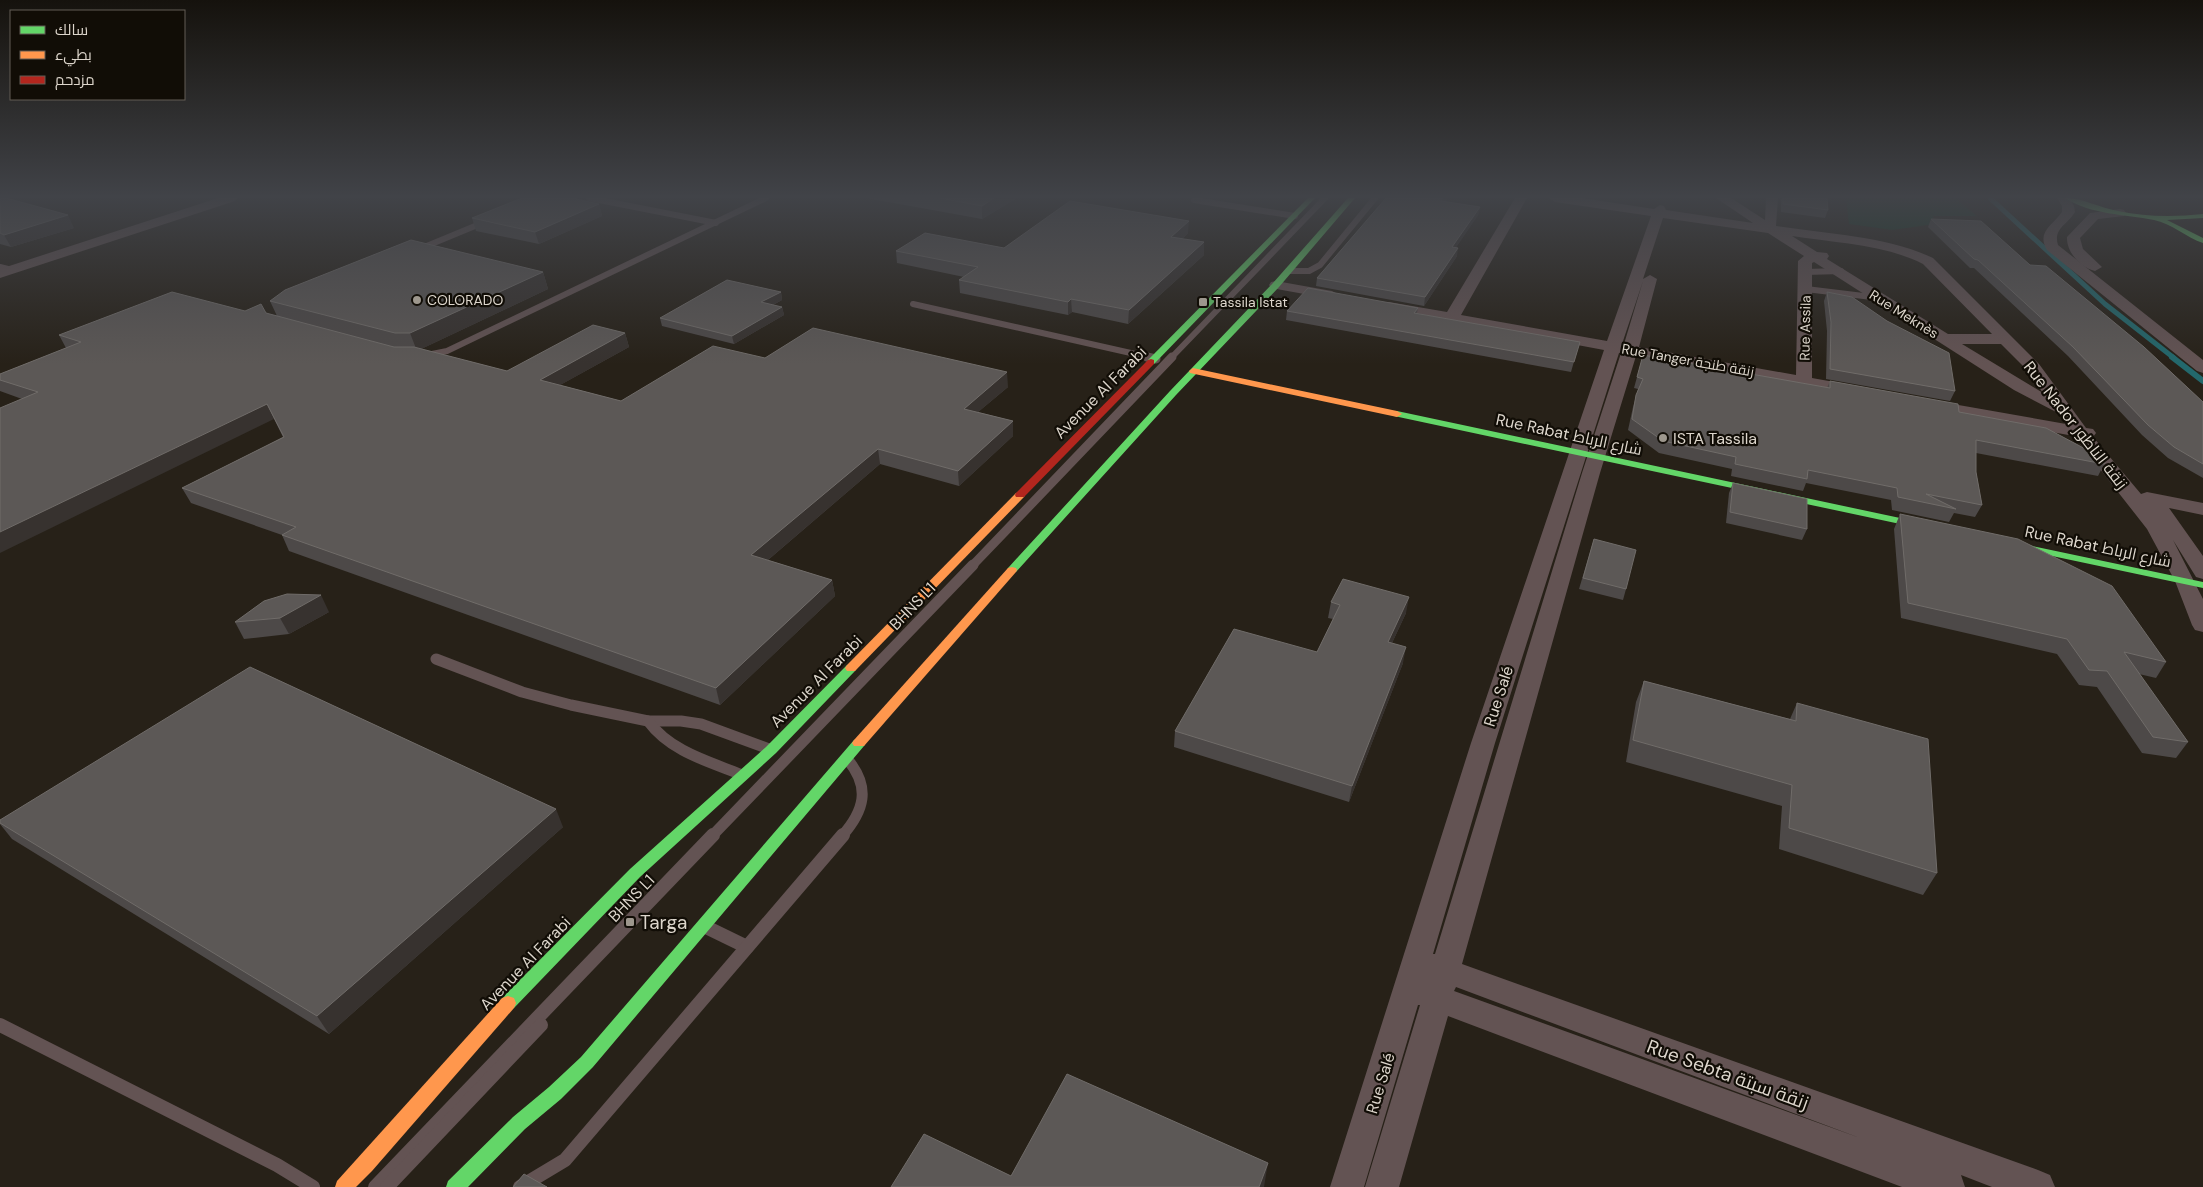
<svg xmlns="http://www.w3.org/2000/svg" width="2203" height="1187" viewBox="0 0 2203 1187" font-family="'DM Sans',Cairo,sans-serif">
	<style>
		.green { fill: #123722 }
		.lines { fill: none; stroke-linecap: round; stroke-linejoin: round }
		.stream-far1 { stroke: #23686c; stroke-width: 5 }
		.stream { stroke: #23686c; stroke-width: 6 }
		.lane-far3 { stroke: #635353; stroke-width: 6 }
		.lane-far2 { stroke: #635353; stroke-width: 9 }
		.lane-far1 { stroke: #635353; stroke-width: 11 }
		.lane { stroke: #635353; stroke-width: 14 }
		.street { fill: #635353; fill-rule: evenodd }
		.fast { fill: #63d668; fill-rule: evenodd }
		.slow { fill: #ff974d; fill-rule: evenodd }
		.jam { fill: #b3261e; fill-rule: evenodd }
		.wall { fill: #4d4948 }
		.shaded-wall { fill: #37322f }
		.building { fill: #5c5856; stroke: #706c69 }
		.poi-dot { fill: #9d978d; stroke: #110d06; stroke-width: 2 }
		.labels { text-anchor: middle; stroke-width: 4.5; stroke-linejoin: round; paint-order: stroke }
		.far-poi-label { font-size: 14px; fill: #ddd6cc; stroke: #110d06; text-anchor: start }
		.far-street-label { font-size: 14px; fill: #ddd6cc; stroke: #110d06 }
		.street-label { font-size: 16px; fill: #ddd6cc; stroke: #110d06 }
		.poi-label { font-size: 16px; fill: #ddd6cc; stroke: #110d06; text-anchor: start }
		.near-poi-label { font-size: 19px; fill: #ddd6cc; stroke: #110d06; text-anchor: start }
		.near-street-label { font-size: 19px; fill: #ddd6cc; stroke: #110d06 }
	</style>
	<rect width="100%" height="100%" fill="#272118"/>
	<!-- green -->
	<path class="green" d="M1846 198H1955L1977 216H1933L1935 224 1892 230 1849 224Z"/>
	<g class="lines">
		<!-- stream-far1 -->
		<path class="stream-far1" d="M1990 198 2105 304 2174 358"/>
		<!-- stream -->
		<path class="stream" d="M2172 357 2203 381"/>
		<!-- lane-far3 -->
		<g class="lane-far3">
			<path d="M589 198 716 223"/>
			<path d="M1194 200 1295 216"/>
			<path d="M417 250 487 221"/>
			<path d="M0 267 12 270"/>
			<path d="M1288 271H1309L1320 265 1375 198"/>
			<path d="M1805 272 1841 271"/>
			<path d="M1806 289 1880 298"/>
			<path d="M913 304 1153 358"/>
			<path d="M427 355 447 351 766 198"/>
			<path d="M1171 358 1325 198"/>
		</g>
		<!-- lane-far2 -->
		<g class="lane-far2">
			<path d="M1147 357 1156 359"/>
			<path d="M972 566 1172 357"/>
		</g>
		<!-- lane-far1 -->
		<g class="lane-far1">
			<path d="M436 659 522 692 571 705 648 721H681L701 724 769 749"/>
			<path d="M648 721C670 751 707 761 740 774"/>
			<path d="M712 836 973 565"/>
			<path d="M842 836C864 811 871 788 848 760"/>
		</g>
		<!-- lane -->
		<g class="lane">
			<path d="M708 928 747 947"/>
			<path d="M0 1025 277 1165 313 1187"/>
			<path d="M375 1187 713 835"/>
			<path d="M387 1187 541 1025"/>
			<path d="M520 1187 565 1160 843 835"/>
		</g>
		<!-- street -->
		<g class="street">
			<path d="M218 198H237L235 201 0 278V269Z"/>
			<path d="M1515 198H1527L1461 315 1607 341 1651 216 1555 202 1549 198H1582L1654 209 1660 205 1664 206 1666 210 1753 223 1716 198H1731L1765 220 1766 198H1778L1776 226C1826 234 1887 236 1933 258L2039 364 2086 428 2093 429 2096 433 2093 437 2141 494 2147 492 2203 503V515L2169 508 2203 556V579L2196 577 2173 540 2203 599V632L2195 630 2192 625 2175 581 2147 529 2074 436 1930 410 1924 409 1922 405 1924 401 1930 400 2066 424 2058 413 2014 390 1814 262 1812 263V378L1862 387 1864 391 1862 395 1856 396 1636 356 1600 473 1462 964 2038 1170 2050 1175 2055 1187H1992L1961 1175 1965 1187H1902L1448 1016 1399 1187H1365L1420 1005H1418L1364 1187H1330L1471 743 1604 350 1389 310 1384 309 1382 306 1384 303 1389 302 1447 312ZM1663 218 1768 233 1804 256 1798 261 1796 375 1639 347 1657 279 1650 275 1643 279ZM1792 236C1835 243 1884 244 1923 264L1992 334H1948L1827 259 1829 256 1827 253 1817 252ZM1643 281 1624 344H1622ZM1962 344H2001L2027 370 2043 393ZM1619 353H1621L1582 473 1435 954H1433L1495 743ZM1456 987 1860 1138 1454 991Z"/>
			<path d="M2057 198H2069L2074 206 2075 212C2067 225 2053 229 2058 245L2203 360V373L2197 371 2047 250C2036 232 2053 225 2062 212V206Z"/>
			<path d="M2120 209 2124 210 2126 213 2124 216 2098 219 2080 238 2083 249 2102 267 2095 271C2081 268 2066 252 2067 237L2090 213Z"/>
			<path d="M1276 281 1332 291 1339 295 1332 299 1271 288 1269 285 1271 282Z"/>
		</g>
		<!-- fast -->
		<g class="fast">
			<path d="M1308 198H1315L1154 364H1148V360Z"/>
			<path d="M1348 198H1355L1279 287 1176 395 1016 572H1008L1007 570 1008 568 1170 391 1273 283Z"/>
			<path d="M2065 198C2083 198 2100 208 2118 211 2146 217 2174 217 2203 214V218L2167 220 2203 238V243C2187 238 2171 223 2154 220 2125 214 2091 215 2065 198Z"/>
			<path d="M1397 411 1933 525 1938 528 1933 531 1394 416V412Z"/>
			<path d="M2004 540 2203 582V588L2000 545 1999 543 2000 541Z"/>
			<path d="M851 664 855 665 857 668 855 671 776 753 640 877 514 1008 508 1010 502 1008 500 1003 502 998 630 869 766 747 847 665Z"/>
			<path d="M859 738 864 740 866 743 864 746 593 1067 561 1099 525 1129 468 1187H446L448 1181 513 1117 549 1087 581 1057 854 740Z"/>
		</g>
		<!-- slow -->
		<g class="slow">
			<path d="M1193 368 1397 411 1402 414 1397 417 1190 373 1189 371Z"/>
			<path d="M1020 492 1024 493 1025 495 1024 497 855 671H847L845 668 847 665 1016 493Z"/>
			<path d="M1012 567 1016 568 1017 570 1016 572 864 746H854L852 743 854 740 1008 568Z"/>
			<path d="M508 996 514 998 516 1003 514 1008 372 1171 356 1187H335L337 1181 502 998Z"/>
		</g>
		<!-- jam -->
		<path class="jam" d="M1151 359 1154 360V364L1024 497H1016L1015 495 1016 493 1148 360Z"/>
	</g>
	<!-- wall -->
	<g class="wall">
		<path d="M0 198 74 228 11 247 0 244Z"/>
		<path d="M866 198H1017L982 219Z"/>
		<path d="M1386 198H1448L1445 202 1480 207 1478 215 1456 247 1457 256 1424 306 1316 286 1317 278Z"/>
		<path d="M1781 198H1827L1828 210 1825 218 1781 212Z"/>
		<path d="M599 204 602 216 539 244 476 231 472 218Z"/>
		<path d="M1931 219 2030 265 2203 402V478L2168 458 2142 435 2068 356 1974 268H1970L1928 227Z"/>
		<path d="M1188 233 1182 239 1204 242V255L1128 324 1072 312 1068 315 960 293 959 280 964 277 897 263 896 251 1004 248Z"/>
		<path d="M543 272 548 289 421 349 507 371 625 333 629 347 560 385 621 401 765 358 1008 387 978 412 1013 421V436L959 486 880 464 768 560 832 580 835 596 720 705 289 551 282 535 191 503 182 488 283 437 274 419 22 399 0 391V374L66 348 59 335 245 311 266 313 277 316 270 301Z"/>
		<path d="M781 292 782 300 773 305 782 307 784 315 734 344 662 326 660 318Z"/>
		<path d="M1827 292 1887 321 1955 391 1950 401 1826 379 1827 331 1824 301Z"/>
		<path d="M1418 308 1417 313 1577 351 1571 372 1286 320 1287 311Z"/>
		<path d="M1643 355 1827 388 1830 381 1959 412 2104 464 2098 476 1976 453V472L1982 505 1975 517 1954 513 1949 522 1892 510 1891 500 1806 483 1803 491 1731 476 1732 469 1659 453 1628 430 1633 407 1638 389 1634 388Z"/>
		<path d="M1733 483 1807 529 1802 540 1726 523 1729 493Z"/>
		<path d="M1900 514 2166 662 2156 678 2139 674 2188 742 2176 758 2142 753 2097 687 2079 685 2057 654 1901 618 1894 529Z"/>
		<path d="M1594 539 1626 589 1623 600 1579 589Z"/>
		<path d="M1331 602 1406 613 1392 643 1403 663 1349 802 1174 747 1175 731 1317 652 1333 619 1328 618Z"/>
		<path d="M329 612 289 634 244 639 235 622Z"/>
		<path d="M1644 681 1790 719 1797 703 1937 873 1923 895 1779 849 1782 806 1626 762 1636 702Z"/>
		<path d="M0 820 563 827 329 1034 12 839 0 824Z"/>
	</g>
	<!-- shaded-wall -->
	<g class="shaded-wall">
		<path d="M994 198H1017L982 219V206Z"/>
		<path d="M1443 198H1448L1440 209 1441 201Z"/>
		<path d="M599 204 602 216 539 244 535 232Z"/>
		<path d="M1480 207 1478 215 1451 255 1452 247Z"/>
		<path d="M68 215 74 228 11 247 4 235Z"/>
		<path d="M1189 221 1188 233 1171 249V237Z"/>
		<path d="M1204 242V255L1128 324 1129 310Z"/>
		<path d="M1458 248 1457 256 1424 306 1425 297Z"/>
		<path d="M543 272 548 289 417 351 410 333Z"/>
		<path d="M781 292 782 300 763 310 761 302Z"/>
		<path d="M1071 299 1072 312 1068 315V302Z"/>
		<path d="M782 307 784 315 734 344 732 336Z"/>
		<path d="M625 333 629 347 544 394 540 380Z"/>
		<path d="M1007 372 1008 387 965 423 964 409Z"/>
		<path d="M267 404 274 419 0 553V532Z"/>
		<path d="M1013 421V436L959 486 958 471Z"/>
		<path d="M878 449 880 464 755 571 751 555Z"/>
		<path d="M832 580 835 596 720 705 716 688Z"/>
		<path d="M321 595 329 612 289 634 280 618Z"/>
		<path d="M1409 597 1406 613 1385 658 1388 642Z"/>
		<path d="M1406 647 1403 663 1349 802 1352 786Z"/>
		<path d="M556 809 563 827 329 1034 317 1016Z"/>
		<path d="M1268 1163 1264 1187H1259Z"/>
	</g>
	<!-- building -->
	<g class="building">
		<path d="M0 198H6L68 215 4 235 0 233Z"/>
		<path d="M522 198H572L599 204 535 232 472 218Z"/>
		<path d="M940 198H994L982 206Z"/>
		<path d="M1386 198H1443L1441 201 1480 207 1452 247 1458 248 1425 297 1317 278Z"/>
		<path d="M1783 198H1827L1828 210 1783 204Z"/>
		<path d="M1070 201 1189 221 1171 237 1204 242 1129 310 1071 299 1068 302 959 280 978 267 896 251 925 233 1004 248Z"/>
		<path d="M1931 219 1981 221 2030 265 2046 266 2144 347 2203 402V464L2174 447 2148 425 2073 347 1978 260 1974 259Z"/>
		<path d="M411 240 543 272 410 333H395L270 301 285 290Z"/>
		<path d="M727 280 781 292 761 302 782 307 732 336 660 318Z"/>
		<path d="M1308 288 1418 308 1414 313 1580 342 1574 362 1287 311Z"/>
		<path d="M172 292 245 311 261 304 266 313 394 347H414L507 371 593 325 625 333 540 380 621 401 713 346 765 358 813 328 1007 372 964 409 1013 421 958 471 878 449 751 555 832 580 716 688 282 535 296 527 182 488 284 437 267 404 0 532V408L38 392 0 380V374L81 342 59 335Z"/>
		<path d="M1827 292 1852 297 1887 321 1949 353 1955 391 1830 369 1831 322Z"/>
		<path d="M1643 355 1830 388V381L1958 404 1959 412 2046 428 2106 460 2104 464 1976 440V472L1982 505 1926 494 1956 509 1898 497 1897 488 1808 470 1807 479 1735 464 1736 457 1663 441 1632 419 1636 395 1643 379 1637 377Z"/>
		<path d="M1733 483 1807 499V529L1730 512Z"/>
		<path d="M1900 514 2018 539 2112 586 2166 662 2124 652 2188 742 2153 737 2107 671 2089 670 2067 639 1908 603Z"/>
		<path d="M1594 539 1636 550 1626 589 1583 578Z"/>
		<path d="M1343 579 1409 597 1388 642 1406 647 1352 786 1175 731 1234 629 1317 652 1340 605 1331 602Z"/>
		<path d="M287 594 321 595 280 618 235 622 264 601Z"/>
		<path d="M250 667 556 809 317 1016 0 823V820Z"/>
		<path d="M1644 681 1796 721 1797 703 1928 739 1937 873 1789 828 1792 785 1633 740Z"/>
		<path d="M1067 1074 1268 1163 1259 1187H891L924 1134 1011 1176Z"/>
		<path d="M524 1174 547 1187H513Z"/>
	</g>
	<!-- sky -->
	<linearGradient id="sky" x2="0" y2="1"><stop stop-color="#15120d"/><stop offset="0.54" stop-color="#414348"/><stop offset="1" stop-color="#414348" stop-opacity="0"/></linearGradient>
	<rect width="2203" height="364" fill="url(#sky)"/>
	<!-- markers -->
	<g class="poi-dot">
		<circle cx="417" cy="300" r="5"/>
		<rect x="1198" y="297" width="10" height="10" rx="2.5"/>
		<circle cx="1663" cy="438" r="5"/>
		<rect x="625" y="917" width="10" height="10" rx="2.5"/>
	</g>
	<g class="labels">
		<!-- far-poi labels -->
		<g class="far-poi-label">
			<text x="427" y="305">COLORADO</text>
			<text x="1213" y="307">Tassila Istat</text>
		</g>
		<!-- far-street labels -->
		<g class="far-street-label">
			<text transform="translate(1904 314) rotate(32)" y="5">Rue Meknès</text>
			<text transform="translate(1805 328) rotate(-89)" y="5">Rue Assila</text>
			<text transform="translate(1688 360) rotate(10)" y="5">Rue Tanger زنقة طنجة</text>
		</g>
		<!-- street labels -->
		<g class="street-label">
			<text transform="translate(1100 392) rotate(-45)" y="6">Avenue Al Farabi</text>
			<text transform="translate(2076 425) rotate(52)" y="6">Rue Nador زنقة الناظور</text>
			<text transform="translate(1569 434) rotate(12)" y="6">Rue Rabat شارع الرباط</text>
			<text transform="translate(2098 546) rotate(12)" y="6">Rue Rabat شارع الرباط</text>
			<text transform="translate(912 606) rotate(-46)" y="6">BHNS L1</text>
			<text transform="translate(816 681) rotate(-45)" y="6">Avenue Al Farabi</text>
			<text transform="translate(1498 696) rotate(-72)" y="6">Rue Salé</text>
			<text transform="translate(631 898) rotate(-46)" y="6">BHNS L1</text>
			<text transform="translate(525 963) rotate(-46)" y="6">Avenue Al Farabi</text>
			<text transform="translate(1380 1083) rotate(-73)" y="6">Rue Salé</text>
		</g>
		<!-- poi labels -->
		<g class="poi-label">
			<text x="1673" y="444">ISTA Tassila</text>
		</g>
		<!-- near-poi labels -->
		<g class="near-poi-label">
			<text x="640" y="929">Targa</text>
		</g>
		<!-- near-street labels -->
		<g class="near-street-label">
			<text transform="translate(1728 1074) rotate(20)" y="7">Rue Sebta زنقة سبتة</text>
		</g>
	</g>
	<!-- legend -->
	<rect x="10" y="10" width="175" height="90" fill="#110d06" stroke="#635d55"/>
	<rect x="20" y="26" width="25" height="8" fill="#63d668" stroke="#635d55"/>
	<text x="55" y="35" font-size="15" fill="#ddd6cc">سالك</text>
	<rect x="20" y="51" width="25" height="8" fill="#ff974d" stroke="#635d55"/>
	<text x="55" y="60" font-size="15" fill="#ddd6cc">بطيء</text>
	<rect x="20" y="76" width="25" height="8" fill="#b3261e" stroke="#635d55"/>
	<text x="55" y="85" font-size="15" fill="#ddd6cc">مزدحم</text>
</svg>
